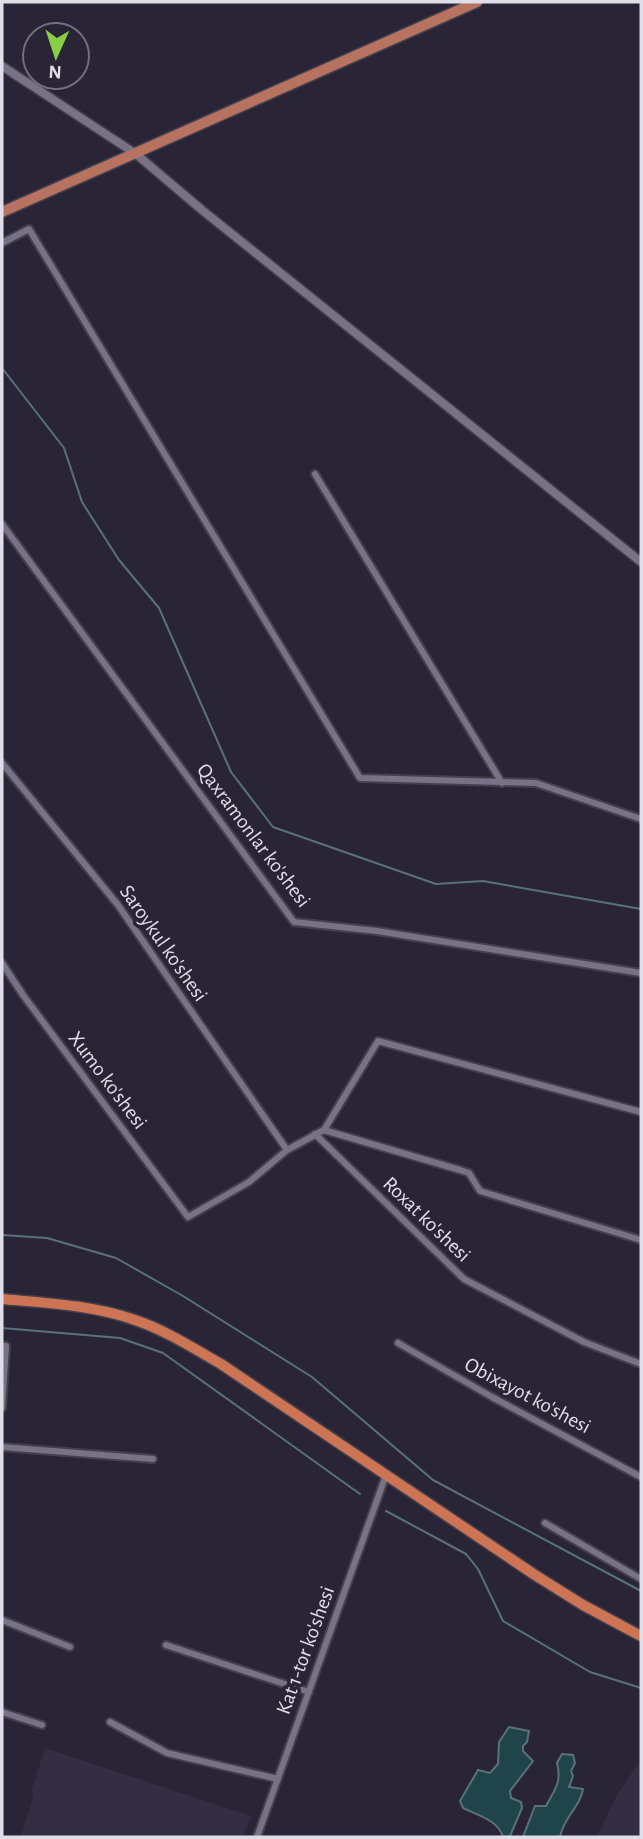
<svg xmlns="http://www.w3.org/2000/svg" width="643" height="1839" viewBox="0 0 643 1839" font-family="'Alegreya Sans',sans-serif">
	<style>
		.built { fill: #342d43 }
		.water { fill: #1f4449; stroke: #597279; stroke-width: 2 }
		.lines { fill: none; stroke-linecap: round; stroke-linejoin: round }
		.stream { stroke: #597279; stroke-width: 2 }
		.minor-casing { stroke: #44404e; stroke-width: 10 }
		.tertiary-casing { stroke: #44404e; stroke-width: 11 }
		.primary-casing { stroke: #44404e; stroke-width: 13 }
		.trunk-casing { stroke: #44404e; stroke-width: 13 }
		.minor { stroke: #787286; stroke-width: 6 }
		.tertiary { stroke: #787286; stroke-width: 8 }
		.primary { stroke: #b77360; stroke-width: 10 }
		.trunk { stroke: #cc7453; stroke-width: 10 }
		.labels { text-anchor: middle; stroke-width: 7; stroke-linejoin: round; paint-order: stroke }
		.street-label { font-size: 21px; fill: #e0dee9; stroke: #2a2536 }
	</style>
	<rect width="100%" height="100%" fill="#2a2536"/>
	<!-- built -->
	<g class="built">
		<path d="M45 1748 251 1816 243 1837H21L34 1793 31 1792Z"/>
		<path d="M641 1759V1837H597L617 1795Z"/>
	</g>
	<!-- water -->
	<g class="water">
		<path d="M509 1727 529 1731 527 1742 523 1746V1751L533 1761 510 1791 511 1798 521 1802 522 1808 510 1836 503 1837C499 1821 478 1815 463 1808L460 1801 478 1770 490 1773 498 1764 499 1742Z"/>
		<path d="M562 1754 573 1755 575 1763 571 1771 573 1776 569 1787 583 1789C581 1806 563 1818 560 1837H523L535 1806H546C555 1789 562 1782 557 1763Z"/>
	</g>
	<g class="lines">
		<!-- stream -->
		<g class="stream">
			<path d="M2 368 64 448 82 502 119 560 159 608 231 772 273 827 436 884 483 881 641 909"/>
			<path d="M2 1235 47 1238 116 1258 183 1296 312 1377 433 1480 641 1591"/>
			<path d="M2 1328 120 1338 163 1353 360 1494"/>
			<path d="M386 1511 466 1554 478 1569 503 1621 590 1672 641 1688"/>
		</g>
		<!-- minor casing -->
		<g class="minor-casing">
			<g id="minor">
				<path d="M2 243 29 229 360 778 536 783 641 819"/>
				<path d="M315 474 502 783"/>
				<path d="M2 524 294 922 377 931 641 973"/>
				<path d="M2 763 118 905 287 1150"/>
				<path d="M2 963 23 995 188 1217 249 1182 287 1150 324 1130 378 1041 641 1112"/>
				<path d="M324 1130 460 1170 469 1173 480 1191 641 1240"/>
				<path d="M315 1134 464 1279 584 1342 641 1364"/>
				<path d="M398 1343 492 1397 641 1477"/>
				<path d="M2 1346H6L2 1408"/>
				<path d="M2 1447 153 1459"/>
				<path d="M545 1523 641 1579"/>
				<path d="M2 1620 70 1647"/>
				<path d="M166 1645 309 1692"/>
				<path d="M2 1712 42 1725"/>
				<path d="M110 1722 167 1753 278 1779"/>
				<path d="M257 1837 386 1475"/>
			</g>
		</g>
		<!-- tertiary casing -->
		<g class="tertiary-casing">
			<path id="tertiary" d="M2 66 136 154 202 210 641 562"/>
		</g>
		<!-- primary casing -->
		<g class="primary-casing">
			<path id="primary" d="M2 212 477 2"/>
		</g>
		<!-- trunk casing -->
		<g class="trunk-casing">
			<path id="trunk" d="M2 1299C46 1303 92 1305 135 1320 165 1330 193 1348 221 1364L535 1575 583 1605 641 1636"/>
		</g>
		<!-- minor -->
		<use href="#minor" class="minor"/>
		<!-- tertiary -->
		<use href="#tertiary" class="tertiary"/>
		<!-- primary -->
		<use href="#primary" class="primary"/>
		<!-- trunk -->
		<use href="#trunk" class="trunk"/>
	</g>
	<g class="labels">
		<!-- street labels -->
		<g class="street-label">
			<text transform="translate(254 835) rotate(53)" y="7">Qaxramonlar ko'shesi</text>
			<text transform="translate(164 943) rotate(55)" y="7">Saroykul ko'shesi</text>
			<text transform="translate(108 1080) rotate(53)" y="7">Xumo ko'shesi</text>
			<text transform="translate(427 1219) rotate(44)" y="7">Roxat ko'shesi</text>
			<text transform="translate(528 1395) rotate(28)" y="7">Obixayot ko'shesi</text>
			<text transform="translate(305 1650) rotate(-70)" y="7">Kat 1-tor ko'shesi</text>
		</g>
	</g>
	<!-- border -->
	<rect width="643" height="1839" fill="none" stroke="#e0dee9" stroke-width="7"/>
	<!-- north arrow -->
	<g transform="translate(56 56) rotate(183)"><circle r="33" fill="#2a2536" stroke="#736f7e" stroke-width="2"/>
	<path d="M0-5L12 26L0 18L-12 26Z" fill="#8ace47"/>
	<text y="-10" font-size="19" font-weight="bold" text-anchor="middle" fill="#e0dee9">N</text>
	</g>
</svg>
